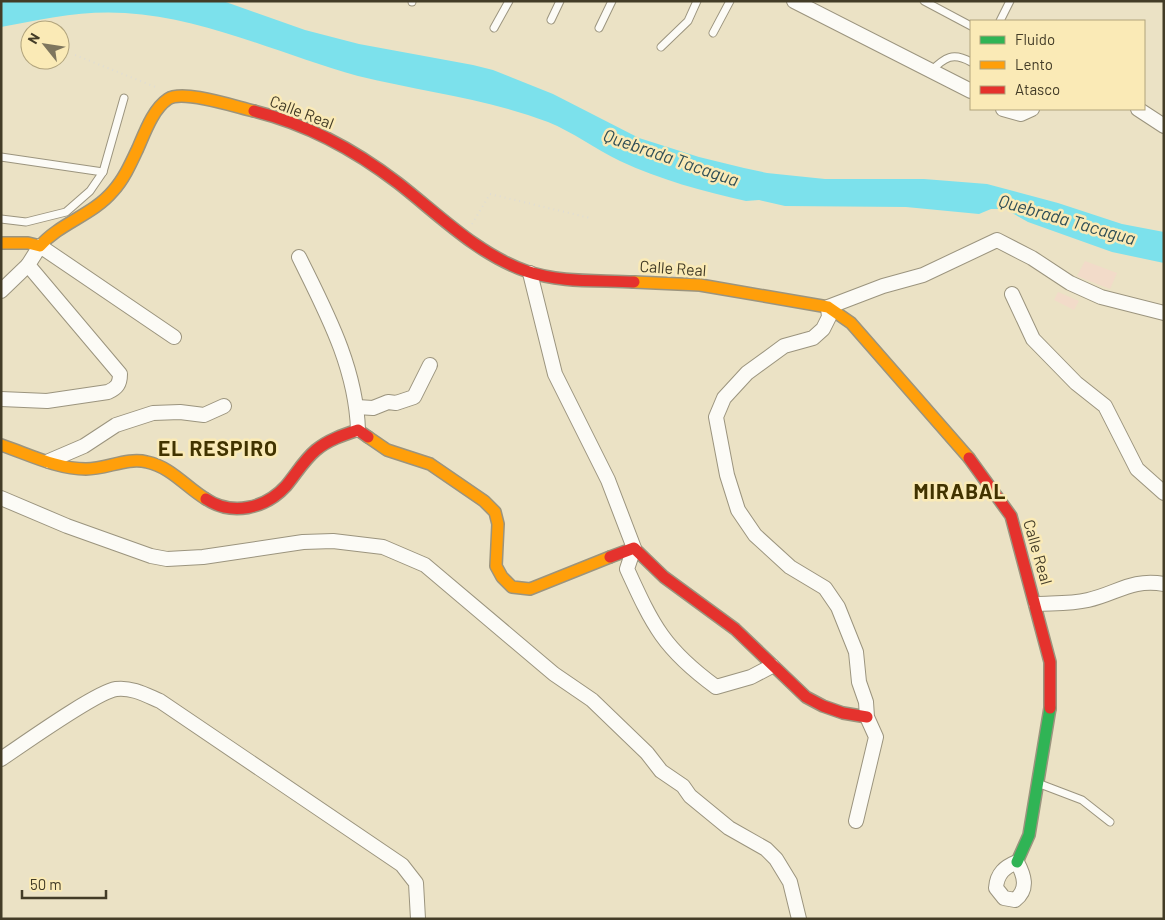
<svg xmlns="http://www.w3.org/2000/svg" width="1165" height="920" viewBox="0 0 1165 920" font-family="Barlow,sans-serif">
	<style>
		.green { fill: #f2dbc9 }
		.water { fill: #7ce1ec }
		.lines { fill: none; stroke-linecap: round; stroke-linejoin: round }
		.lane-casing { stroke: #9b947e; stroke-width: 9 }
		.street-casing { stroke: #9b947e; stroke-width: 16 }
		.fast-casing { stroke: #9b947e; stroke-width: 14 }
		.slow-casing { stroke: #9b947e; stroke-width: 14 }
		.jam-casing { stroke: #9b947e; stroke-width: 14 }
		.path { stroke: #e0ddd3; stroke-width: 2; stroke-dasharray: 1 4; stroke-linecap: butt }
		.lane { stroke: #fcfbf6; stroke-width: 7 }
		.street { stroke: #fcfbf6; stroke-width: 14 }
		.fast { stroke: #30b455; stroke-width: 11 }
		.slow { stroke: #ff9f0a; stroke-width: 11 }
		.jam { stroke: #e5322d; stroke-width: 11 }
		.labels { text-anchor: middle; stroke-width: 5; stroke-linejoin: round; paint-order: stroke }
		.street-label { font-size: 16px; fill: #433c27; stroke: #faeab6 }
		.water-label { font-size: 18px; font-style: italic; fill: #315057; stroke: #faeab6 }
		.district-label { font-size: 21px; font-weight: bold; letter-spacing: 1px; fill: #413300; stroke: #faeab6 }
	</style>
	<rect width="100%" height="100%" fill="#ebe2c5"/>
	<!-- green -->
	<g class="green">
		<path d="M1085 261 1117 273 1110 289 1077 276Z"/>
		<path d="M1058 292 1079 301 1074 310 1054 300Z"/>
	</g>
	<!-- water -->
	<path class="water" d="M1 1H223L305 30 359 44 473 65 493 70 553 94 639 138 699 157 744 168 767 173 825 179H924L987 184 1058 203 1122 224 1164 232V263L1112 252 1028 222 1005 209H991L979 214 906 207 785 206 759 200 746 201C703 191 660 180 620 161 595 149 573 132 548 122 485 98 423 92 358 76 281 55 206 18 125 13 83 10 42 19 1 27Z"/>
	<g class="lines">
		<!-- lane casing -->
		<g class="lane-casing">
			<g id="lane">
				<path d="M412 1V2"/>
				<path d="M924 1 971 26"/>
				<path d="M551 20 560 1"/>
				<path d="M1000 21 1010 1"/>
				<path d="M494 28 509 1"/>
				<path d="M599 28 612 1"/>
				<path d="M713 33 730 1"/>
				<path d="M661 47 688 21 697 1"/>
				<path d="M931 71C945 57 953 52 971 62"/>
				<path d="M1 157 103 172"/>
				<path d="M1 219 26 222 66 212 90 191 103 172 124 98"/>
				<path d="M1040 784 1082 800 1110 822"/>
			</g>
		</g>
		<!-- street casing -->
		<g class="street-casing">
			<g id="street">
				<path d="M794 1 971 91"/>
				<path d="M1003 109 1021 114 1032 109"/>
				<path d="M1138 109 1164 126"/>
				<path d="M299 257C326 312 356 367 358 430"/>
				<path d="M530 273 555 374 608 480 634 548 627 569C653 626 664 649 716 687L751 677 772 666"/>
				<path d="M1 291 28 265"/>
				<path d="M1012 294 1033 339 1076 383 1105 406 1137 469 1164 493"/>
				<path d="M1 399 47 401 108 392C117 388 120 384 120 374L28 265 40 246 174 337"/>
				<path d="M357 407 373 408 388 402 396 403 414 397 430 365"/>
				<path d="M49 461 84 446 116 425 153 413 180 412 204 415 224 406"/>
				<path d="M1 498 67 526 151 556 167 559 203 557 303 542 333 541 383 547 425 565 554 674 592 700 647 753 661 771 683 786 690 796 729 828 766 849 776 859 790 882 799 919"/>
				<path d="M1036 604C1053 603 1071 604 1088 600 1116 594 1132 578 1164 584"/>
				<path d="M1 759C22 745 96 692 116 689 132 687 146 695 160 701L402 865 416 883 418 919"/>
				<path d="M856 821 876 737 867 717 866 702 859 682 856 652 838 607 825 588 790 567 755 535 738 510 727 475 716 417 724 398 747 373 784 346 813 338 823 329 829 317 828 307 883 286 923 275 997 240 1032 258 1070 283 1101 297 1164 313"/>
				<path d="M1017 862C1024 875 1029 889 1015 900L1004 898 996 888C997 873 1005 867 1017 862Z"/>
			</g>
		</g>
		<!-- fast casing -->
		<g class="fast-casing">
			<path id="fast" d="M1017 862 1029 835 1050 708"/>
		</g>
		<!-- slow casing -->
		<g class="slow-casing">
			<g id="slow">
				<path d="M1 243H28L40 246C60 223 93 215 113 191 124 179 131 163 138 148 145 132 153 109 168 99 183 89 236 107 254 111"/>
				<path d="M634 282 700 285 828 307 851 323 969 458"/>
				<path d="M368 437 387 450 430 464 484 501 495 512 498 524 496 566 502 577 512 587 530 589 610 557"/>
				<path d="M1 445C28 454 57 469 86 469 107 469 127 457 147 462 171 467 186 487 206 499"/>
			</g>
		</g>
		<!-- jam casing -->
		<g class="jam-casing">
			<g id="jam">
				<path d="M254 111C307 124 355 150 398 183 438 214 477 254 526 271 560 283 598 280 634 282"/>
				<path d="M969 458 1011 516 1050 662V708"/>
				<path d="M206 499C232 516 265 509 286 486 296 474 304 460 316 450 328 440 343 435 358 430L368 437"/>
				<path d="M610 557 634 548 664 577 735 629 806 697 823 706 843 713 867 717"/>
			</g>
		</g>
		<!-- path -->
		<g class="path">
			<path d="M75 55 158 88"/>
			<path d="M472 224 490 194 590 218"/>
		</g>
		<!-- lane -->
		<use href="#lane" class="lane"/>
		<!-- street -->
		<use href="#street" class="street"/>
		<!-- fast -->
		<use href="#fast" class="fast"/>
		<!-- slow -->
		<use href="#slow" class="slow"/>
		<!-- jam -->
		<use href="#jam" class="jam"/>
	</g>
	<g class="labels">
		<!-- street labels -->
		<g class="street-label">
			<text transform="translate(302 112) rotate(21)" y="6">Calle Real</text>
			<text transform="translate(673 268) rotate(4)" y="6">Calle Real</text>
			<text transform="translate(1038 552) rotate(74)" y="6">Calle Real</text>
		</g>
		<!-- water labels -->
		<g class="water-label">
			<text transform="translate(671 158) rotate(19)" y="6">Quebrada Tacagua</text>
			<text transform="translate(1067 220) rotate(16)" y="6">Quebrada Tacagua</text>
		</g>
		<!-- district labels -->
		<g class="district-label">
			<text x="218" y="456">EL RESPIRO</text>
			<text x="960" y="499">MIRABAL</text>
		</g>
	</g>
	<!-- border -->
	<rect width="1165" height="920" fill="none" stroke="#433c27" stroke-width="5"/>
	<!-- legend -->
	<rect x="970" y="20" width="175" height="90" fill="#faeab6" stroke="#b1a47d"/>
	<rect x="980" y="36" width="25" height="8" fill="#30b455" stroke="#b1a47d"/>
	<text x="1015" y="45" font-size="15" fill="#433c27">Fluido</text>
	<rect x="980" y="61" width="25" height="8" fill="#ff9f0a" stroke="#b1a47d"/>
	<text x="1015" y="70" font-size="15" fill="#433c27">Lento</text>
	<rect x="980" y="86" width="25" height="8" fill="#e5322d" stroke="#b1a47d"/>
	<text x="1015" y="95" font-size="15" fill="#433c27">Atasco</text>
	<!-- north arrow -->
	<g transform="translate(45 45) rotate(300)"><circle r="24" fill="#faeab6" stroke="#b1a47d"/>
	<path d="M0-4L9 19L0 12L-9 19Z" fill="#7e765e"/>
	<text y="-8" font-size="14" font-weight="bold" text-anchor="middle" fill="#433c27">N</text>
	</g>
	<!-- scale -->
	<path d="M22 890v8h84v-8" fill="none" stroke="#433c27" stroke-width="2.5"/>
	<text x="30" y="890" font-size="15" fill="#433c27" stroke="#faeab6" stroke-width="4" paint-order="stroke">50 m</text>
</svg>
